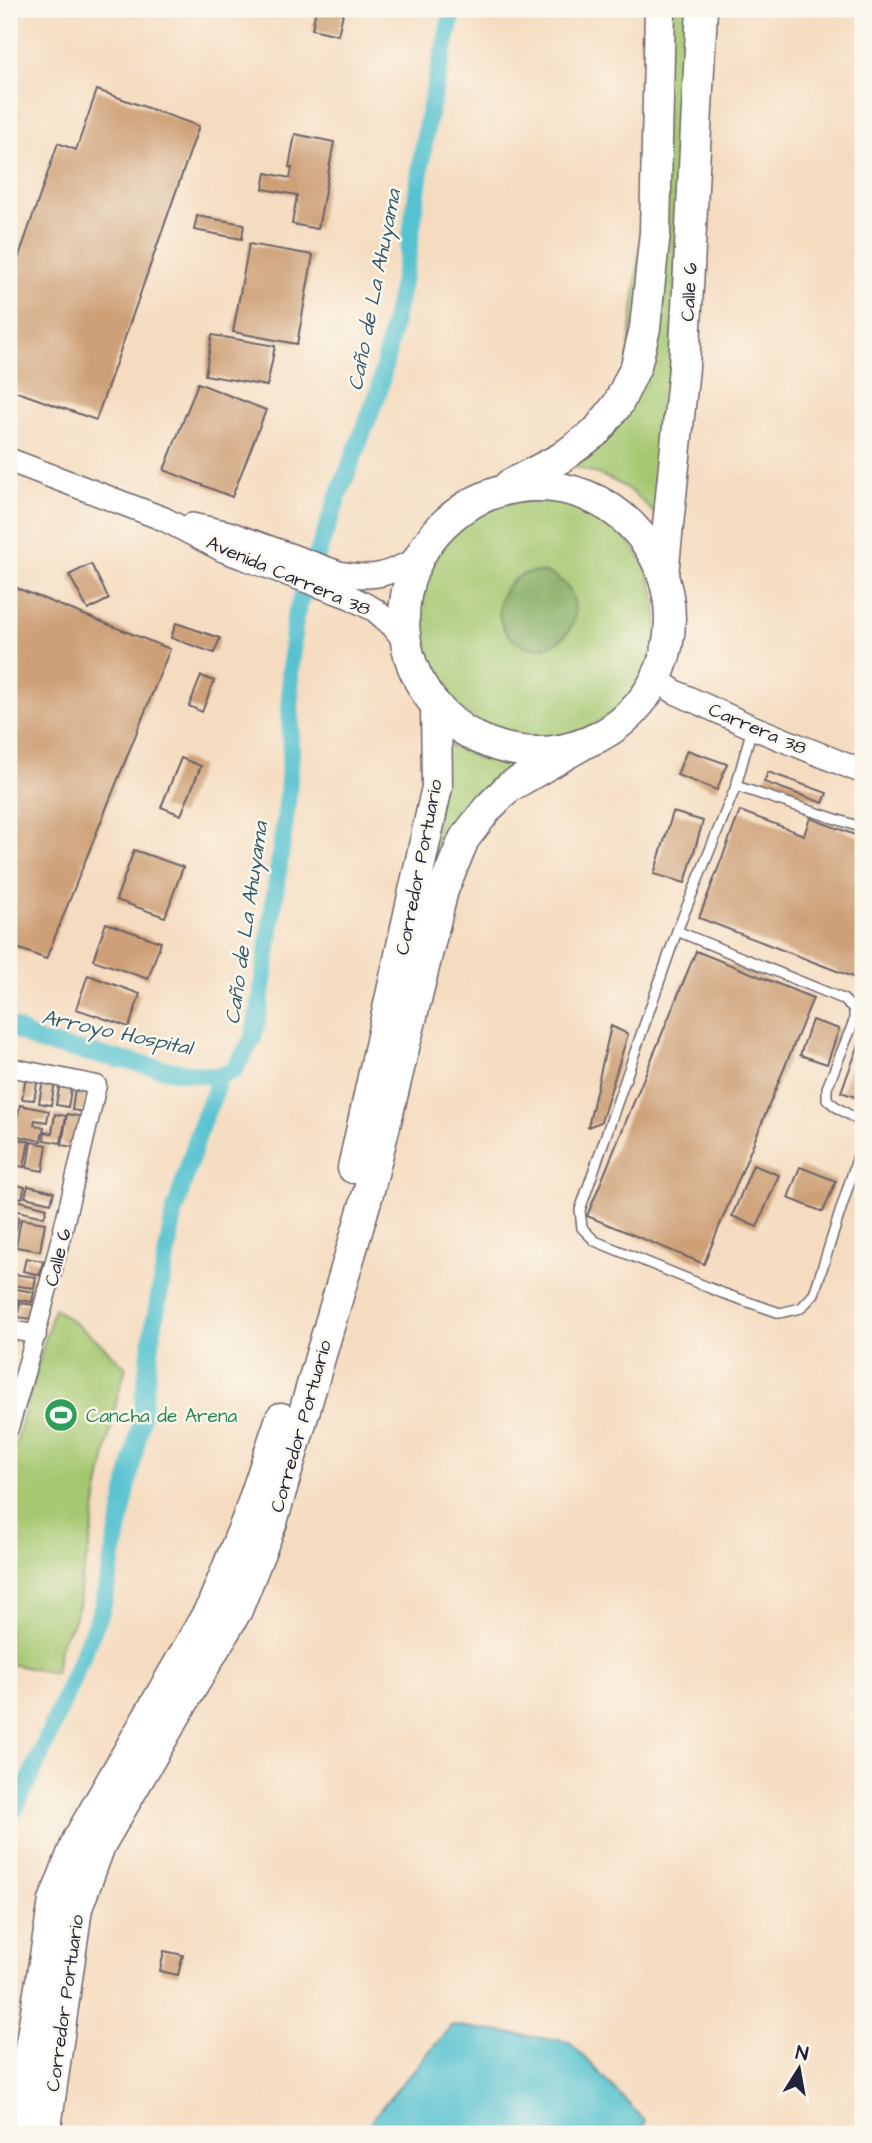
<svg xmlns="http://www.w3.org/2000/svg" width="872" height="2143" viewBox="0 0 872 2143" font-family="'Architects Daughter',sans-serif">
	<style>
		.green { fill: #a5c770; stroke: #647456; stroke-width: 2 }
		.forest { fill: #84ac62; stroke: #53674e; stroke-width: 2 }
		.water { fill: #56c2d0; stroke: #3c7286; stroke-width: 2 }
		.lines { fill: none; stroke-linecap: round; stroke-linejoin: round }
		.canal { stroke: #56c2d0; stroke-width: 18 }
		.building { fill: #cea077 }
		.service-casing { stroke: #6c636a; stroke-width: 12 }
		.minor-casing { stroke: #6c636a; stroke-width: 21 }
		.tertiary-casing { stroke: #6c636a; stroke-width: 26 }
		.primary-casing { stroke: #6c636a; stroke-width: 33 }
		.service { stroke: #fff; stroke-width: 9 }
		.minor { stroke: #fff; stroke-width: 18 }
		.tertiary { stroke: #fff; stroke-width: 23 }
		.primary { stroke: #fff; stroke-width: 30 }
		.labels { text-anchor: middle; stroke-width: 5; stroke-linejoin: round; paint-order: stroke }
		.street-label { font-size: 19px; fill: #22223b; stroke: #fbf7ec }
		.leisure-label { font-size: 19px; fill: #27864d; stroke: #fbf7ec; text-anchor: start }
		.water-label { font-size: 21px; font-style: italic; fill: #345a6f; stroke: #fbf7ec }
	</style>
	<rect width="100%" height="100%" fill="#fbf7ec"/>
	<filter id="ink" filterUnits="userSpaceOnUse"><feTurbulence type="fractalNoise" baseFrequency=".0143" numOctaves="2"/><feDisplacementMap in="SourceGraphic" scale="14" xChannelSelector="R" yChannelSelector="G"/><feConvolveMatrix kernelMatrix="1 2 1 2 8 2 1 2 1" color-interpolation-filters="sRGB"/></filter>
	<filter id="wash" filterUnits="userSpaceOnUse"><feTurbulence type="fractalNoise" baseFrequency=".00686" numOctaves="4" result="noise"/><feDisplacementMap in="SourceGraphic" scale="28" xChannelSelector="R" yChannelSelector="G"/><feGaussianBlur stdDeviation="1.57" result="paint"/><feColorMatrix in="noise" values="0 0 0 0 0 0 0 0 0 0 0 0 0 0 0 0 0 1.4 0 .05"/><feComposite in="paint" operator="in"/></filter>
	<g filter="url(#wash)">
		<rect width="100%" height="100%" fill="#f5dcc0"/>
		<!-- green -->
		<g class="green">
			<path d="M667 9H692L662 523C635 487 610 476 568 465L621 419Z"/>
			<circle cx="538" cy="619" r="119"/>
			<path d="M444 742C470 756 491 763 520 768L440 873 432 871Z"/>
			<path d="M54 1308 96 1339 126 1368 118 1394 97 1498 91 1539 81 1583 79 1605 72 1625 62 1640 55 1673 9 1664V1468Z"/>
		</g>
		<!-- forest -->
		<circle class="forest" cx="537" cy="610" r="38"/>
		<!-- water -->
		<path class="water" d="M452 2025 569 2042 645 2121 641 2134H369L372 2119Z"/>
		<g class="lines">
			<!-- canal -->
			<g class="canal">
				<path d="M9 1025 39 1042 169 1070 218 1077"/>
				<path d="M9 1819 33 1772 102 1609 140 1426 153 1329 174 1214 202 1122 215 1092 218 1077 234 1070 253 1038 260 1005 287 805 291 754 290 676 295 617 340 491 379 391 408 255 427 123 453 9"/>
			</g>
		</g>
		<g id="blocks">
			<!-- building -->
			<g class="building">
				<path d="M316 9H344L338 35 312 29Z"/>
				<path d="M97 90 199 126 96 420 9 389V285L58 143 76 150Z"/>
				<path d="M295 134 334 142 318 229 292 224 297 195 263 189 266 173 290 178 292 168 289 167Z"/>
				<path d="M197 216 244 224 242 239 194 230Z"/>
				<path d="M249 244 313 255 297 344 233 332Z"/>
				<path d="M212 335 275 346 267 386 205 375Z"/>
				<path d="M198 383 266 410 232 497 164 470Z"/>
				<path d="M91 564 109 599 88 610 69 575Z"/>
				<path d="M9 585 170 649 46 959 9 945Z"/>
				<path d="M176 623 220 638 214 653 171 638Z"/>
				<path d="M201 676 214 681 202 712 189 706Z"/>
				<path d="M687 750 727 764 717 790 677 775Z"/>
				<path d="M181 758 201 766 181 815 161 807Z"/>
				<path d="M768 772 827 793 823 803 764 782Z"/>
				<path d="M740 811 804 835 810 818 863 838V981L699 918Z"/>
				<path d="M673 812 703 821 685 883 654 874Z"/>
				<path d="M134 850 183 867 165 917 116 900Z"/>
				<path d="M106 923 161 942 148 979 93 960Z"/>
				<path d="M696 951 813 998 704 1264 587 1216Z"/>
				<path d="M88 975 140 994 129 1027 76 1009Z"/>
				<path d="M812 1020 839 1029 827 1064 800 1055Z"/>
				<path d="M611 1026 628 1034 601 1122 588 1127Z"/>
				<path d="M863 1034V1100L841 1092Z"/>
				<path d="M26 1076 38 1078 34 1100 22 1099Z"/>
				<path d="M43 1080 55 1082 51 1105 39 1103Z"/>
				<path d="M60 1082 72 1084 68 1107 56 1105Z"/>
				<path d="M75 1088 87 1090 84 1112 72 1110Z"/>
				<path d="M20 1105 49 1111 47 1122 35 1120 34 1125 44 1127 41 1141 14 1135Z"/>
				<path d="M55 1114 66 1116 61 1143 44 1140 45 1132 52 1133Z"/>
				<path d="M67 1114 83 1117 78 1148 62 1145Z"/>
				<path d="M13 1138 29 1141 24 1167 9 1164Z"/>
				<path d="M31 1142 47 1145 43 1171 27 1168Z"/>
				<path d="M753 1165 779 1175 757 1227 732 1216Z"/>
				<path d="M800 1167 836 1181 823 1212 788 1198Z"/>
				<path d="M9 1183 25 1187 22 1198 9 1195Z"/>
				<path d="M28 1186 54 1192 51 1203 25 1197Z"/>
				<path d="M9 1198 47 1208 44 1217 9 1209Z"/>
				<path d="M9 1215 19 1217 12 1246 9 1245Z"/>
				<path d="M21 1219 45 1223 40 1251 16 1247Z"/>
				<path d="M26 1258 43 1261 40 1275 23 1271Z"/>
				<path d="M12 1274 36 1277 34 1288 10 1285Z"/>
				<path d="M11 1288 34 1292 32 1302 9 1298Z"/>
				<path d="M9 1299 19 1302 15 1318 9 1317Z"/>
				<path d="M20 1303 34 1305 31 1319 17 1317Z"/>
				<path d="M164 1951 183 1955 178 1975 160 1971Z"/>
			</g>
		</g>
	</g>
	<g filter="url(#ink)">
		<use href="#blocks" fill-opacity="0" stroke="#6c636a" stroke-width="2"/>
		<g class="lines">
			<!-- service casing -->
			<g class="service-casing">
				<g id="service">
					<path d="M752 728 736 786 863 828"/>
					<path d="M736 786 677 931 843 999 854 1009V1021L827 1088V1099C838 1111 852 1114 863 1125"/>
					<path d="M677 931 580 1210 582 1228 595 1241 722 1293 780 1313 801 1308 814 1294 863 1140"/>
				</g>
			</g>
			<!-- minor casing -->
			<g class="minor-casing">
				<g id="minor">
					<path d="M9 1067 97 1085C71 1200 43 1315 9 1428"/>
					<path d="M9 1329 37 1335"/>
				</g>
			</g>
			<!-- tertiary casing -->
			<g class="tertiary-casing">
				<g id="tertiary">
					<path d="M9 460 164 519 223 550 350 597 375 610 393 626 405 641"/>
					<path d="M192 525 229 533 339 573C377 580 384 575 418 559"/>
					<path d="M655 678 675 692 752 727 863 772"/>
				</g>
			</g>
			<!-- primary casing -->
			<g class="primary-casing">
				<g id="primary">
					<path d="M509 485 561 458 597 431 618 404 636 366 645 328 655 232 660 9"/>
					<circle cx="537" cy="619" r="133"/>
					<path d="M663 575 684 367 702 9"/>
					<path d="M353 1168 437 787 436 705"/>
					<path d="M16 2134 54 1901 78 1839 212 1606 248 1517 281 1418"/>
					<path d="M45 2134 77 1908 100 1845 237 1610 272 1522 369 1190 443 890 464 839 488 808 509 787 582 745"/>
				</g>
			</g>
			<!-- service -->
			<use href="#service" class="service"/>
			<!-- minor -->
			<use href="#minor" class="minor"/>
			<!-- tertiary -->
			<use href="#tertiary" class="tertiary"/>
			<!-- primary -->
			<use href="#primary" class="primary"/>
		</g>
	</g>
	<!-- icons -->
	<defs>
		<g id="stadium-disc" transform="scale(1.75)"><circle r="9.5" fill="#2e9e5b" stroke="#fbf7ec"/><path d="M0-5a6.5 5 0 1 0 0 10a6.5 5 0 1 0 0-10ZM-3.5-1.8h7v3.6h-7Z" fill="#fff"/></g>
	</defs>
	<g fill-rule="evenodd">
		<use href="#stadium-disc" x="61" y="1415"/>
	</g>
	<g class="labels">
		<!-- street labels -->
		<g class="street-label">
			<text transform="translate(688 292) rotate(-87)" y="7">Calle 6</text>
			<text transform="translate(289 575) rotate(23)" y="7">Avenida Carrera 38</text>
			<text transform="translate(758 728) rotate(23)" y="7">Carrera 38</text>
			<text transform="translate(418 867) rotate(-79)" y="7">Corredor Portuario</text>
			<text transform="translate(57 1257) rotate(-76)" y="7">Calle 6</text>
			<text transform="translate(300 1426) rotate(-74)" y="7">Corredor Portuario</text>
			<text transform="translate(64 2003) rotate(-82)" y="7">Corredor Portuario</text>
		</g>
		<!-- leisure labels -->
		<g class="leisure-label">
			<text x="86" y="1422">Cancha de Arena</text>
		</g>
		<!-- water labels -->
		<g class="water-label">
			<text transform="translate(374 290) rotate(-79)" y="7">Caño de La Ahuyama</text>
			<text transform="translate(246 923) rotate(-82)" y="7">Caño de La Ahuyama</text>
			<text transform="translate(117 1032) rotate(12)" y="7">Arroyo Hospital</text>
		</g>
	</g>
	<!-- margin -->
	<rect width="872" height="2143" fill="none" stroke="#fbf7ec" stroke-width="35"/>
	<!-- north arrow -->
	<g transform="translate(799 2069) rotate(11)" stroke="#fbf7ec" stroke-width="5" paint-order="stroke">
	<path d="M0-5L12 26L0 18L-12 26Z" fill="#22223b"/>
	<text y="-10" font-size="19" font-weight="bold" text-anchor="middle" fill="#22223b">N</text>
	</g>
</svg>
